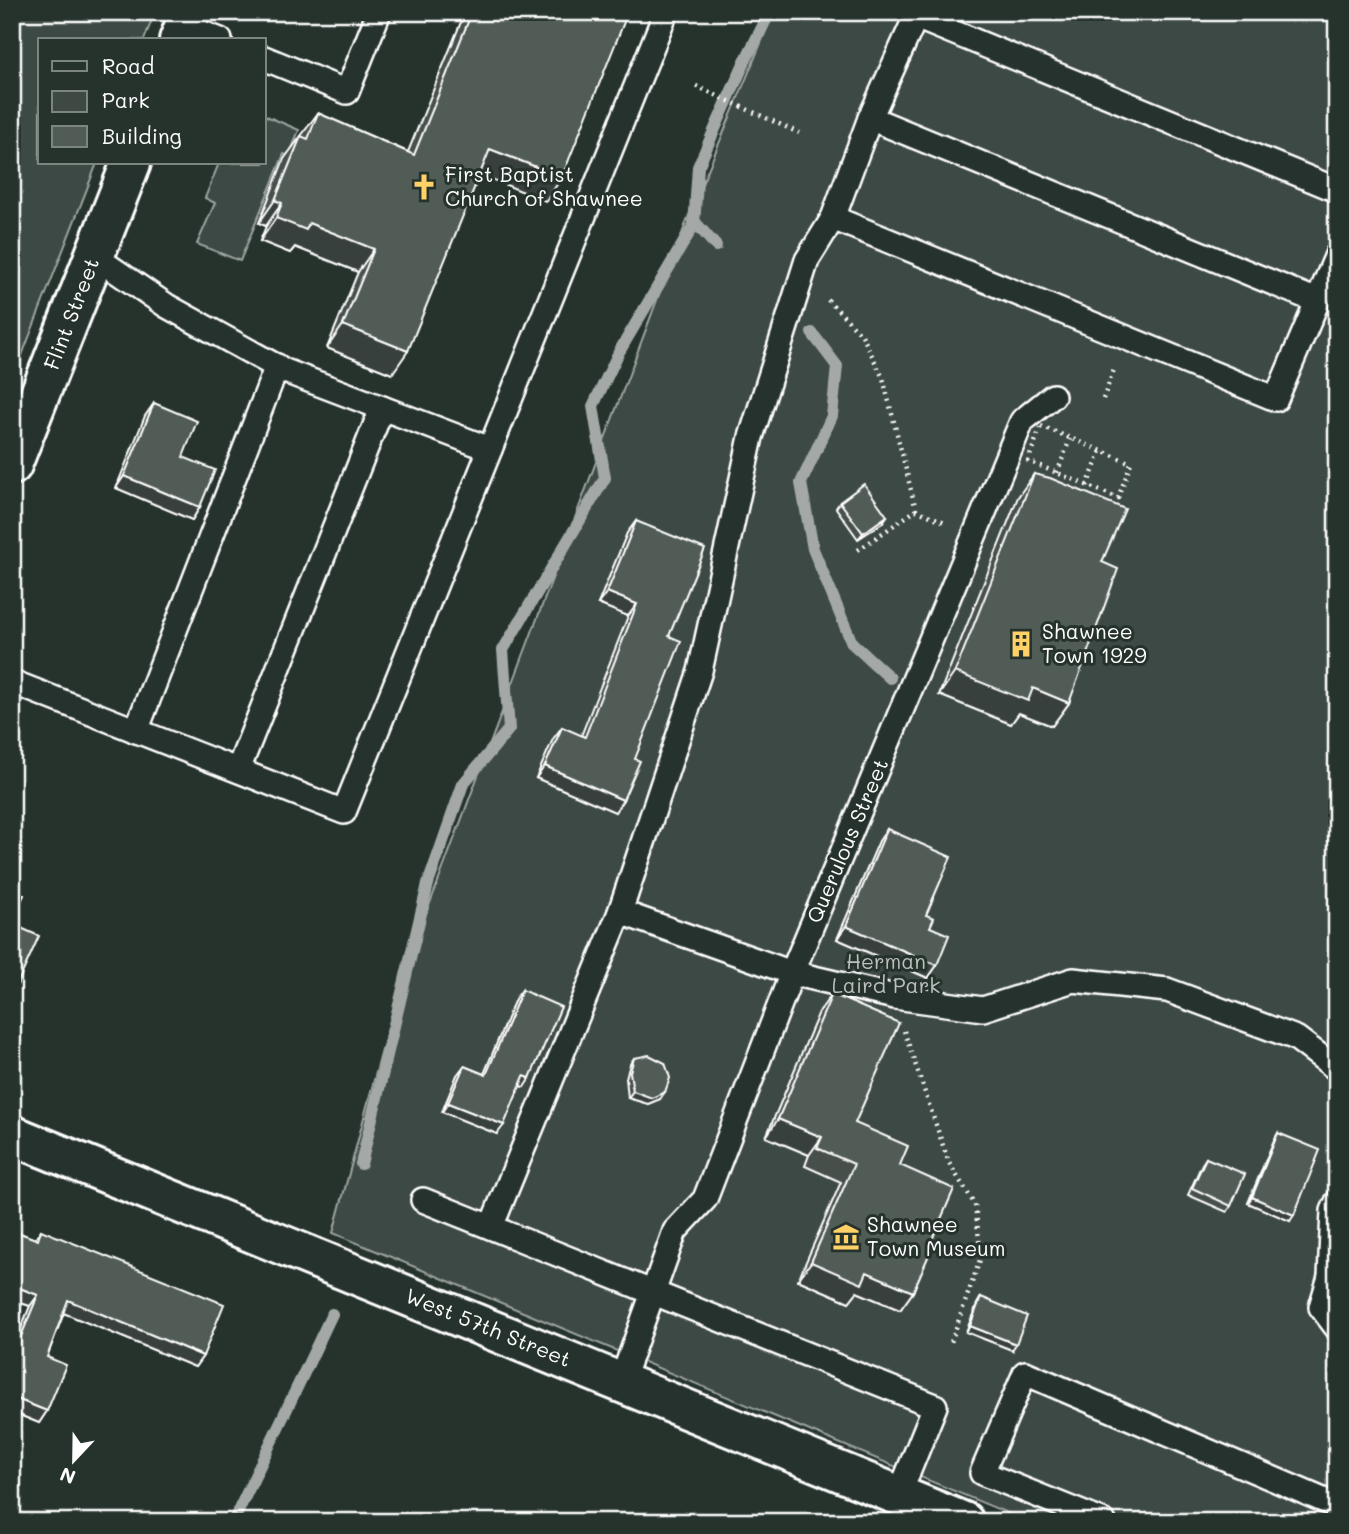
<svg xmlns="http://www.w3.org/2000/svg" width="1349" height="1534" viewBox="0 0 1349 1534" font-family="Mali,sans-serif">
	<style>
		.green { fill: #3e4944; stroke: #9ea4a2; stroke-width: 2 }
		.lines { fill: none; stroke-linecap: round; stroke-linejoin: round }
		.stream { stroke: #a4a9a7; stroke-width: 12 }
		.lane-casing { stroke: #fff; stroke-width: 28 }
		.street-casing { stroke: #fff; stroke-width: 44 }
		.path { stroke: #fff; stroke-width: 4.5; stroke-dasharray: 2 5; stroke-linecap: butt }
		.lane { stroke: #26332d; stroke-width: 23 }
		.street { stroke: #26332d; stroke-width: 38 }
		.wall { fill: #464f4b; stroke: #fff; stroke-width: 2 }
		.shaded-wall { fill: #39403d; stroke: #fff; stroke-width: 2 }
		.building { fill: #515c57; stroke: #fff; stroke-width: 2 }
		.labels { text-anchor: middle; stroke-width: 6; stroke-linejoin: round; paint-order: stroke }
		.poi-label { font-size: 21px; fill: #fff; stroke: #26332d; text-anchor: start }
		.street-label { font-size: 21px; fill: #fff; stroke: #26332d }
		.park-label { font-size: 21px; fill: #bbbfbe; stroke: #26332d }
	</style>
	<rect width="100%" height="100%" fill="#26332d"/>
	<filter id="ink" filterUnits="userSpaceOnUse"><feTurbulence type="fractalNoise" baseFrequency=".0143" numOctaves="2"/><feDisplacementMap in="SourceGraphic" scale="14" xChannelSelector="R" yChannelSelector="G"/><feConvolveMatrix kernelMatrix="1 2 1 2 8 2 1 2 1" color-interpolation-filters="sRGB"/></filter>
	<g filter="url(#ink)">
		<!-- green -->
		<g class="green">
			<path d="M12 12H155L144 40H40V163H97L12 381Z"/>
			<path d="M774 12H1337V1522H1029L333 1233 400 983 689 215Z"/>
			<path d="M264 115 299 130 289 156 284 154 240 261 197 244 215 203 205 198 219 163H264Z"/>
		</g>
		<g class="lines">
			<!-- stream -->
			<g class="stream">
				<path d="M694 221 716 246"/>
				<path d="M812 333 837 366 832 416 801 483 813 549 852 643 890 678"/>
				<path d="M361 1164 428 884 463 784 509 729 503 650 605 478 593 406 619 352 694 225 698 167 745 61 770 12"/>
				<path d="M233 1522 332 1314"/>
			</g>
			<!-- lane casing -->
			<g class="lane-casing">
				<g id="lane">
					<path d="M918 12 870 118 833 218 1276 399 1337 255"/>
					<path d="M916 17 1337 190"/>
					<path d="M185 26 220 40"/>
					<path d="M264 58 347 92 379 12"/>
					<path d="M870 118 1317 301"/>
					<path d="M833 218 807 260 751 437 700 671 620 912 792 973 895 997 983 1009 1073 980 1167 990 1296 1038 1337 1069"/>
					<path d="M94 256 167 306 285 371 490 449"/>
					<path d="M12 682 344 812 666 12"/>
					<path d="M136 731 277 366"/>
					<path d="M238 770 382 408"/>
					<path d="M423 1200 935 1406 899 1495"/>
					<path d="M1337 1202 1333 1211 1330 1277 1337 1281"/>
					<path d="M491 1227 620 912"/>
					<path d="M1330 1277 1321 1307 1337 1328"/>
					<path d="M621 1382 675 1231 705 1199 792 973 1022 421 1053 396"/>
					<path d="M1104 1522 982 1473 1025 1373 1337 1506"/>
				</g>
			</g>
			<!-- street casing -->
			<g class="street-casing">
				<g id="street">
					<path d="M179 40 190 12"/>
					<path d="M12 465 131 163"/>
					<path d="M12 1135 964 1522"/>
				</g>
			</g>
			<!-- path -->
			<g class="path">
				<path d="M696 86 799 133"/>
				<path d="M828 300 862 335 883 378 916 510"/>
				<path d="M1103 399 1115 367"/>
				<path d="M1041 426 1131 463 1118 498 1028 461Z"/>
				<path d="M1057 473 1070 439"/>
				<path d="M1087 486 1101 451"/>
				<path d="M858 550 916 510 947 523"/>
				<path d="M904 1031 949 1163 975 1205 981 1257 950 1345"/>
			</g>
			<!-- lane -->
			<use href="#lane" class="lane"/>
			<!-- street -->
			<use href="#street" class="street"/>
		</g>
		<!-- wall -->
		<g class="wall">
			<path d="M465 12H628L546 201 479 174 392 374 327 348 358 272 295 247 290 253 260 241 266 226 259 223 284 159 318 113 408 152Z"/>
			<path d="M154 403 200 507 192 520 116 488 145 416Z"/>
			<path d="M1034 474 1102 562 1069 703 1052 726 1019 713 1011 724 939 695 1018 497Z"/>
			<path d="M840 502 887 516 882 523 858 539 836 508Z"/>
			<path d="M636 521 669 636 615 812 536 778 553 739 562 727 581 736 628 616 598 604 627 533Z"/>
			<path d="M887 829 926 915 930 927 937 965 928 978 837 939 879 841Z"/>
			<path d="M522 990 524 1087 520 1086 497 1134 442 1112 457 1075 464 1066 484 1074 515 999Z"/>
			<path d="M832 994 855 1123 900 1165 928 1249 913 1292 900 1310 857 1292 849 1302 798 1280 841 1182 805 1166 809 1155 766 1137 819 1012Z"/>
			<path d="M634 1058 660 1099 648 1104 628 1098 626 1078 630 1064Z"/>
			<path d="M1278 1133 1290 1221 1248 1203 1274 1140Z"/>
			<path d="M1206 1158 1231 1206 1227 1212 1188 1195 1202 1164Z"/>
			<path d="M12 1230 35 1239 41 1230 203 1356 195 1367 64 1313 47 1357V1411L39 1423 12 1412V1350L30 1306 12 1300Z"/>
			<path d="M981 1297 1012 1350 966 1332 977 1304Z"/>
		</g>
		<!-- shaded-wall -->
		<g class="shaded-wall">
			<path d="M490 149 562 177 546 201 474 172Z"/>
			<path d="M275 200 282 203 266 226 259 223Z"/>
			<path d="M276 218 309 223 374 249 358 272 295 247 290 253 260 241Z"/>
			<path d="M343 325 408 351 392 374 327 348Z"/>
			<path d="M124 476 200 507 192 520 116 488Z"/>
			<path d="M887 516 882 523 858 539 863 533Z"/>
			<path d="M607 592 637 604 628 616 598 604Z"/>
			<path d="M955 672 1033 688 1069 703 1052 726 1019 713 1011 724 939 695Z"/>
			<path d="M545 766 623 800 615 812 536 778Z"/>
			<path d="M846 926 937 965 928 978 837 939Z"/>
			<path d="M524 1076 530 1078 524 1087 517 1085Z"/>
			<path d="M633 1091 665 1092 660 1099 648 1104 628 1098Z"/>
			<path d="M448 1103 504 1125 497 1134 442 1112Z"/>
			<path d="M778 1119 822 1137 809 1155 766 1137Z"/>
			<path d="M1252 1197 1294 1215 1290 1221 1248 1203Z"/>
			<path d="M811 1262 867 1272 913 1292 900 1310 857 1292 849 1302 798 1280Z"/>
			<path d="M12 1285 38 1295 30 1306 12 1300Z"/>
			<path d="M68 1300 203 1356 195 1367 61 1312Z"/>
			<path d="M970 1326 1016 1344 1012 1350 966 1332Z"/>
			<path d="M12 1397 47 1411 39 1423 12 1412Z"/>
		</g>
		<!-- building -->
		<g class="building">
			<path d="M472 12H628L562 177 490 149 408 351 343 325 374 249 309 223 306 230 276 218 282 203 275 200 301 136 308 139 318 113 414 155Z"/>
			<path d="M154 403 197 421 183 457 215 470 200 507 124 476Z"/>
			<path d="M1034 474 1050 478 1125 509 1102 562 1118 569 1069 703 1033 688 1028 701 955 672Z"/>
			<path d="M864 484 887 516 863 533 840 502Z"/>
			<path d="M636 521 705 549 669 636 681 641 635 759 640 761 623 800 545 766 562 727 585 737 637 604 607 592Z"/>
			<path d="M887 829 951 857 926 915 934 918 930 927 949 935 937 965 846 926Z"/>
			<path d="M12 889 24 895 12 921Z"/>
			<path d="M12 924 39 936 16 987 12 986Z"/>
			<path d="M522 990 561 1007 530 1078 524 1076 504 1125 448 1103 464 1066 486 1075Z"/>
			<path d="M832 994 899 1023 855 1123 908 1146 900 1165 954 1189 928 1249 931 1250 913 1292 867 1272 862 1284 811 1262 854 1164 817 1148 822 1137 778 1119Z"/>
			<path d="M649 1055 665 1063 670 1078 665 1092 652 1098 633 1091 630 1072 634 1058Z"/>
			<path d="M1278 1133 1320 1150 1294 1215 1252 1197Z"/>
			<path d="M1206 1158 1245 1174 1231 1206 1192 1188Z"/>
			<path d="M12 1230 38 1240 41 1230 224 1304 203 1356 68 1300 47 1357 66 1365 47 1411 12 1397V1358L38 1295 12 1285Z"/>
			<path d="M981 1297 1027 1316 1016 1344 970 1326Z"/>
		</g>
	</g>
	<!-- icons -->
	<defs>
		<g id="church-bare" transform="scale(2.1)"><path d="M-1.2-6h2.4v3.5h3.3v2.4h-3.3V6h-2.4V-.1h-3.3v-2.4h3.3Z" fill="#ffd166" stroke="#26332d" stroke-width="2.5" paint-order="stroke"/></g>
		<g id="building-bare" transform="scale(2.1)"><path d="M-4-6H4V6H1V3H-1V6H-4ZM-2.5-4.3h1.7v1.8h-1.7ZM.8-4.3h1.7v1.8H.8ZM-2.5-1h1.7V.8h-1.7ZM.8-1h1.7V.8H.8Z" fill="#ffd166" stroke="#26332d" stroke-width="2.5" paint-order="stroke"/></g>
		<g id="museum-bare" transform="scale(2.1)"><path d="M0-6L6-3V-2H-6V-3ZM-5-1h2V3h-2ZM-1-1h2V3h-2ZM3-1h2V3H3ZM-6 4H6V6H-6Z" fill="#ffd166" stroke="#26332d" stroke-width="2.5" paint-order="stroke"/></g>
	</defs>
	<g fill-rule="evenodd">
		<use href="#church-bare" x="424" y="187"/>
		<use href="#building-bare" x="1021" y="644"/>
		<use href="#museum-bare" x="846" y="1237"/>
	</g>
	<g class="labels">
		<!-- poi labels -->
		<g class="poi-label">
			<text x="445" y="182">First Baptist<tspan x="445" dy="24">Church of Shawnee</tspan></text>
			<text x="1042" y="639">Shawnee<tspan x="1042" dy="24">Town 1929</tspan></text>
			<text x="867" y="1232">Shawnee<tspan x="867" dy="24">Town Museum</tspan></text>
		</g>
		<!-- street labels -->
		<g class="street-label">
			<text transform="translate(72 314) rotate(-69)" y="7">Flint Street</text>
			<text transform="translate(848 841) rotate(-67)" y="7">Querulous Street</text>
			<text transform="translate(488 1328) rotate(22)" y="7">West 57th Street</text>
		</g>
		<!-- park labels -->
		<g class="park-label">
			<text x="886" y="969">Herman<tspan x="886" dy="24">Laird Park</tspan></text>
		</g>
	</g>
	<!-- margin -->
	<rect width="1349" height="1534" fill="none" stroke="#26332d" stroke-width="42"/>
	<rect x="21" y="21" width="1307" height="1492" fill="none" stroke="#fff" stroke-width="2.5" filter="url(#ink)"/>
	<!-- legend -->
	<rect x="38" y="38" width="228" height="126" fill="#26332d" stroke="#7d8581" stroke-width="2"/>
	<rect x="52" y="61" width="35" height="10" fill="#26332d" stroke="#7d8581" stroke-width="2"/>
	<text x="102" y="74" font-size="21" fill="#ffffff">Road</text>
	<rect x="52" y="91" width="35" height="21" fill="#3e4944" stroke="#7d8581" stroke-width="2"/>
	<text x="102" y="108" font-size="21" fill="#ffffff">Park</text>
	<rect x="52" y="126" width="35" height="21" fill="#515c57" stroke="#7d8581" stroke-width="2"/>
	<text x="102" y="144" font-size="21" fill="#ffffff">Building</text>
	<!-- north arrow -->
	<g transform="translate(74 1460) rotate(202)" stroke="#26332d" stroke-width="5" paint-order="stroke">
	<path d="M0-5L12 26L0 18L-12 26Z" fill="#ffffff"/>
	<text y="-10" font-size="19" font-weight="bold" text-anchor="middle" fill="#ffffff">N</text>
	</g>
</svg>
